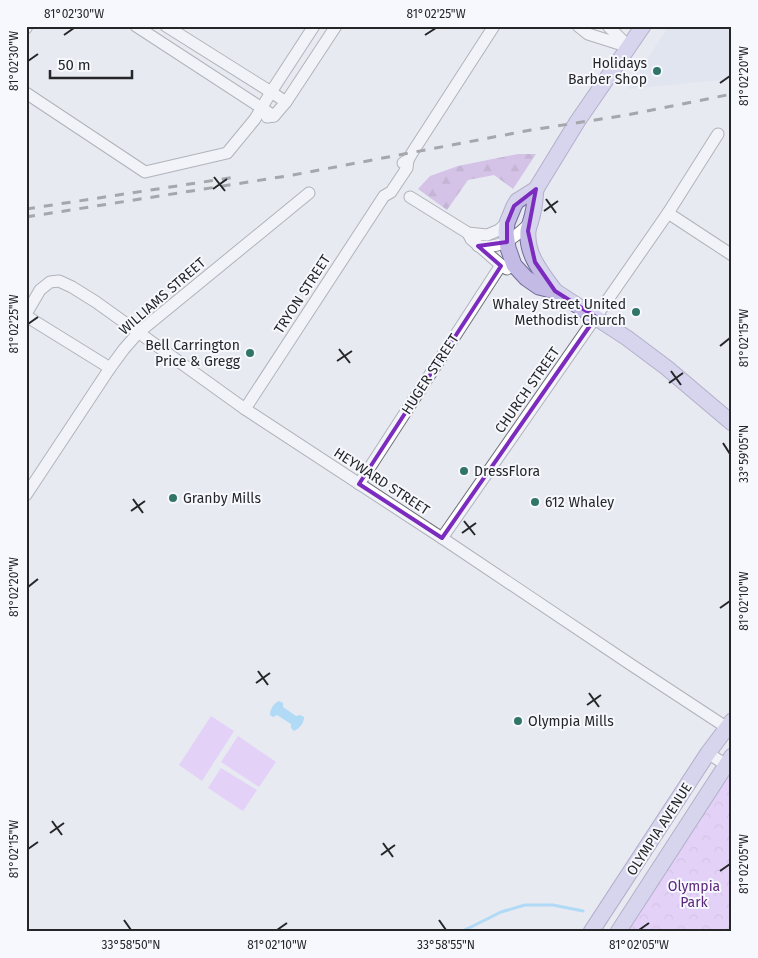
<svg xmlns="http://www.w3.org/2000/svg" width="758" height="958" viewBox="0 0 758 958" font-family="'Fira Sans',sans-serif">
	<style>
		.built { fill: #dadfed }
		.forest { fill: url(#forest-firs) }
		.park { fill: url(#park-crowns) }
		.pitch { fill: #deb4fd }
		.water { fill: #6ec7f9 }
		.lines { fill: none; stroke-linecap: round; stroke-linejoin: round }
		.stream { stroke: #6ec7f9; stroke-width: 3 }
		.minor-casing { stroke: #6f7177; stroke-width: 13 }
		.major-casing { stroke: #726a98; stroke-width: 17 }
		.minor { stroke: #fff; stroke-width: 11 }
		.major { stroke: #c3bbe6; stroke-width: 15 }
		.rail { stroke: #55575a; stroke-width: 3; stroke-dasharray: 9 9; stroke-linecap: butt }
		.marked { fill: none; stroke: #7b2cbf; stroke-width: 4; stroke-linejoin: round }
		.ticks { fill: none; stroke: #252628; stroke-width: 2 }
		.poi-dot { fill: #317568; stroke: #f6f8fe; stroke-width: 2 }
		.labels { text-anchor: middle; stroke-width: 4; stroke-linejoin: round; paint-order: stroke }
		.poi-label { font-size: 14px; fill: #252628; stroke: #f6f8fe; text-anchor: start }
		.street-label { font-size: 14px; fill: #252628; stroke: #f6f8fe }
		.park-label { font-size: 14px; fill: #5c277c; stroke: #f6f8fe }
		.neatline { fill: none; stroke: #252628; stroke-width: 2 }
		.ticks-label { font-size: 12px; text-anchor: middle; fill: #252628 }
	</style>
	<defs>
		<pattern id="forest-firs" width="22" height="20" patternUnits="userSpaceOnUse" patternTransform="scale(1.25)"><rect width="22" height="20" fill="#bc92da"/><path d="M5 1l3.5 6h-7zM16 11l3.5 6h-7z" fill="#9977b1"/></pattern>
		<pattern id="park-crowns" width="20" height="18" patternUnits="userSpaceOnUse" patternTransform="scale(1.25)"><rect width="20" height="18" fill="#deb4fd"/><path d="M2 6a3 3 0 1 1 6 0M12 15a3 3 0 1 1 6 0" fill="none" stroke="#be9bd9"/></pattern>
	</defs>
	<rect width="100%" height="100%" fill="#e8eaf2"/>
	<!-- built -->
	<path class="built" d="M669 26H732V79L627 89Z"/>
	<!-- forest -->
	<path class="forest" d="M518 154H536L513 189 494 175 468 180 447 210 418 189 430 176 458 166Z"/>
	<!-- park -->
	<path class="park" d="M731 776H732V932H624L727 777Z"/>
	<!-- pitch -->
	<g class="pitch">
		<path d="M211 716 234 731 202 781 179 765Z"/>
		<path d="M238 736 276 762 259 787 221 762Z"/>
		<path d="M221 768 257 790 243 811 208 788Z"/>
	</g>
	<!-- water -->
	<path class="water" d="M279 701 283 703V707L296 716 300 715 304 717C304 723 300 728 294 731L291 728V724L277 715 273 717 270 715C270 709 274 703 279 701Z"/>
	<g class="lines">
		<!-- stream -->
		<g class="stream">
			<path d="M634 931 636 932"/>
			<path d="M460 932 473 926 501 912 525 905H553L583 911"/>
		</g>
		<!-- minor casing -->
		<g class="minor-casing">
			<g id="minor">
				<path d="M136 26 274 116"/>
				<path d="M166 26 271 92 286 102"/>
				<path d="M578 26 588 34 629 47"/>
				<path d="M608 26 626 44"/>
				<path d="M26 28 27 26"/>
				<path d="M26 93 145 172 227 153 255 119 271 92 314 26"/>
				<path d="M267 117 274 116 286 102 336 26"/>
				<path d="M403 163 408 160 412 153 494 26"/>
				<path d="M410 197 468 233 487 235 499 230 507 223"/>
				<path d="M668 213 732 255"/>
				<path d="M468 233 471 239 501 265 507 269"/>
				<path d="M478 246C501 249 513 239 529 224"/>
				<path d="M26 314 40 290 50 282 59 281 72 287 96 302 245 409 442 538 633 666 732 731"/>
				<path d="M26 316 110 368"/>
				<path d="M245 409 384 196 391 192 407 168 408 160"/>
				<path d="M359 484 501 265"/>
				<path d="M26 495 110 368 124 349 138 333 309 193"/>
				<path d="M442 538 668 213 718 134"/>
				<path d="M708 753 732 769"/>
			</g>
		</g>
		<!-- major casing -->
		<g class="major-casing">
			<g id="major">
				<path d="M643 26 577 122 536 189 517 201 514 206 507 223 506 233 508 248 514 265 526 278 539 287 555 291 627 338 667 368 732 423"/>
				<path d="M536 189C535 197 535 205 533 212 532 219 529 225 528 231 526 255 542 273 555 291"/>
				<path d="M591 932 708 753 732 721"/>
				<path d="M618 932 732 756"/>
			</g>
		</g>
		<!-- minor -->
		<use href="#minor" class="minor"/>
		<!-- major -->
		<use href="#major" class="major"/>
		<!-- rail -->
		<g class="rail">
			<path d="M26 209 236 177"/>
			<path d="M26 217 293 175 531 130 627 115 732 94"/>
		</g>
	</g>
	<!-- marked area -->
	<path d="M0 0H758V958H0ZM536 189 528 231 535 262 555 291 596 317 442 538 359 484 501 266 478 246 507 242V223L514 206Z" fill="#e8eaf2" fill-opacity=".55" fill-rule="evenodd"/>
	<path class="marked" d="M536 189 528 231 535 262 555 291 596 317 442 538 359 484 501 266 478 246 507 242V223L514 206Z"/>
	<!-- ticks -->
	<path class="ticks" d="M64 35 74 28M425 35 436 28M28 61 38 54M720 83 730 76M214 177 225 191M213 189 227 179M546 199 556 213M544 211 558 201M28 324 38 317M720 346 730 338M339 349 350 363M337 361 352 351M671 371 681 385M669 383 683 373M723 443 730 454M133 499 143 513M131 511 145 501M464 521 475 535M462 533 476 523M28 587 38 579M720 608 730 601M258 671 268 685M256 683 270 673M589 693 599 707M587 705 601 695M52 821 62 835M50 833 64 823M383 843 393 857M28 849 38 842M381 855 395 845M720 871 730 864M124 920 131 930M439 920 446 930M277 930 287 923M639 930 649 923"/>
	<!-- markers -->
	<g class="poi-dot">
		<circle cx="657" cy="71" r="5"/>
		<circle cx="636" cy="312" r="5"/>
		<circle cx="250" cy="353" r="5"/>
		<circle cx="464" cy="471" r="5"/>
		<circle cx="173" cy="498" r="5"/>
		<circle cx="535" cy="502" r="5"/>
		<circle cx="518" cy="721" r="5"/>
	</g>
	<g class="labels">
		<!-- poi labels -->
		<g class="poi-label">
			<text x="647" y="68" text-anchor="end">Holidays<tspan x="647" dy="16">Barber Shop</tspan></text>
			<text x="626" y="309" text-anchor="end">Whaley Street United<tspan x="626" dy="16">Methodist Church</tspan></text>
			<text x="240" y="350" text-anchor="end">Bell Carrington<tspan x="240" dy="16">Price &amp; Gregg</tspan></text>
			<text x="474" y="476">DressFlora</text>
			<text x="183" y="503">Granby Mills</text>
			<text x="545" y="507">612 Whaley</text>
			<text x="528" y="726">Olympia Mills</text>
		</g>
		<!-- street labels -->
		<g class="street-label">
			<text transform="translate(302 294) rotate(-57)" y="5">TRYON STREET</text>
			<text transform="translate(162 296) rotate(-41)" y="5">WILLIAMS STREET</text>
			<text transform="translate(430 374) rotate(-57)" y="5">HUGER STREET</text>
			<text transform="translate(527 390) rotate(-55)" y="5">CHURCH STREET</text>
			<text transform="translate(382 481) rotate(33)" y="5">HEYWARD STREET</text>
			<text transform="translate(659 829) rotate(-57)" y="5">OLYMPIA AVENUE</text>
		</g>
		<!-- park labels -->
		<g class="park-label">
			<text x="694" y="891">Olympia<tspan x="694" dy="16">Park</tspan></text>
		</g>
	</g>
	<!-- border -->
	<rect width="758" height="958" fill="none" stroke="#f6f8fe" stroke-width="55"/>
	<!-- scale -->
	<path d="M50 70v8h82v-8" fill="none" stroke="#252628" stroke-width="2.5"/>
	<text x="58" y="70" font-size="15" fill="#252628" stroke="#f6f8fe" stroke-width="4" paint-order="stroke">50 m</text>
	<rect x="28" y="28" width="702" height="902" class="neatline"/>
	<g class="ticks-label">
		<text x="74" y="18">81°02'30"W</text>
		<text x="436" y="18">81°02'25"W</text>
		<text transform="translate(14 61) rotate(-90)" y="4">81°02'30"W</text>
		<text transform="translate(744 76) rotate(-90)" y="4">81°02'20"W</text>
		<text transform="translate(14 324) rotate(-90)" y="4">81°02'25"W</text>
		<text transform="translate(744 338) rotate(-90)" y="4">81°02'15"W</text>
		<text transform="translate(744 454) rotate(-90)" y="4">33°59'05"N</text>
		<text transform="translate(14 587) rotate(-90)" y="4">81°02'20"W</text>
		<text transform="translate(744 601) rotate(-90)" y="4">81°02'10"W</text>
		<text transform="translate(14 849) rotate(-90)" y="4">81°02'15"W</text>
		<text transform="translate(744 864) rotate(-90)" y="4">81°02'05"W</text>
		<text x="131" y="949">33°58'50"N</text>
		<text x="277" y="949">81°02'10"W</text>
		<text x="446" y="949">33°58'55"N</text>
		<text x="639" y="949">81°02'05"W</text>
	</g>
</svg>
